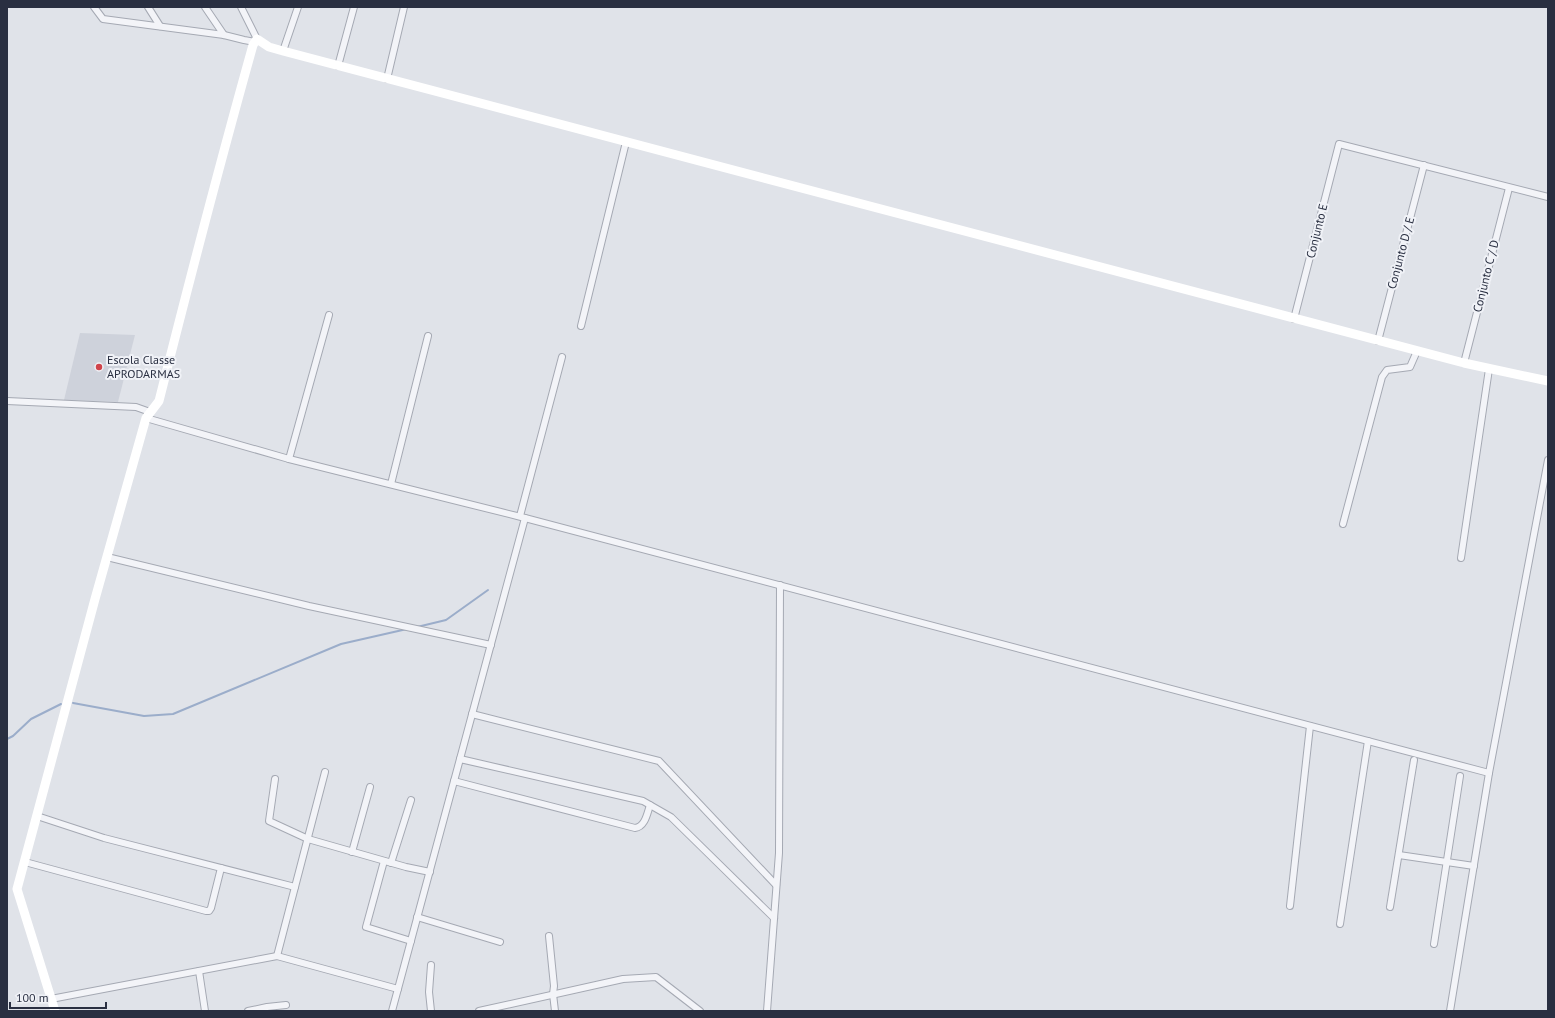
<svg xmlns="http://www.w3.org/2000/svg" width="1555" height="1018" viewBox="0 0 1555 1018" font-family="'PT Sans',sans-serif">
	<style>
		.built { fill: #ced2db }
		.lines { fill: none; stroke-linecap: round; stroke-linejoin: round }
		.stream { stroke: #9badca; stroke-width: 2 }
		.street-casing { stroke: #a5a9b3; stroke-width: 8 }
		.street { stroke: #f3f4f8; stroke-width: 6 }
		.secondary { stroke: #fff; stroke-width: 9 }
		.poi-dot { fill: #d0444b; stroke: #f0f2f7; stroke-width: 1.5 }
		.labels { text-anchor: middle; stroke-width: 4; stroke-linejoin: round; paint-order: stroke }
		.street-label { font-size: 12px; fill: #292f41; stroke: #f0f2f7 }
		.poi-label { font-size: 12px; fill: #292f41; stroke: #f0f2f7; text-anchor: start }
	</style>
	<rect width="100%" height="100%" fill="#e0e3e9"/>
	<!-- built -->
	<path class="built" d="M80 333 135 335 118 402 64 400Z"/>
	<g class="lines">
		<!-- stream -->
		<g class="stream">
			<path d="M417 627 446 620 488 590"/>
			<path d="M73 703 144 716 173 714 341 644 407 629"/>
			<path d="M7 739 13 736 31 719 61 704"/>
		</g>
		<!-- street casing -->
		<g class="street-casing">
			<g id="street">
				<path d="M94 7 103 19 224 35 244 40 255 42"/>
				<path d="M148 7 160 26"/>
				<path d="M205 7 224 35"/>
				<path d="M241 7 257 39"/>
				<path d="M283 51 298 7"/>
				<path d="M338 66 354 7"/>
				<path d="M387 79 404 7"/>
				<path d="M1294 319 1339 144 1548 197"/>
				<path d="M581 326 626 142"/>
				<path d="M1378 341 1424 165"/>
				<path d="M1464 363 1509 188"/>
				<path d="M7 401 136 407 150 412"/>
				<path d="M146 418 289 459 525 518 1489 773"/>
				<path d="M289 459 329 315"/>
				<path d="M391 484 428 336"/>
				<path d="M520 516 562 357"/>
				<path d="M1343 524 1382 377 1387 370 1410 367 1417 351"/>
				<path d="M107 557 309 606 491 645"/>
				<path d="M1461 558 1489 369"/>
				<path d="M472 714 659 761 776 885"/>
				<path d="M460 759 643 801 671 817 774 918"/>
				<path d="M275 779 269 821 308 839 406 867 430 872"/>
				<path d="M454 781 635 828C645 827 647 814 650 805"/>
				<path d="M37 816 104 838 295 887"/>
				<path d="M352 852 370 787"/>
				<path d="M1399 855 1474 866"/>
				<path d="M384 861 366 927 411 941"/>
				<path d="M25 862 206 911H209L211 908 221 868"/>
				<path d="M391 863 411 800"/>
				<path d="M1290 906 1310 726"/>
				<path d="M1390 907 1414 760"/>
				<path d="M417 917 500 942"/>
				<path d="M1340 924 1368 741"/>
				<path d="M549 936 554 986 553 994 555 1011"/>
				<path d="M1434 944 1460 776"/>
				<path d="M277 956 325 772"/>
				<path d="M199 971 205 1011"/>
				<path d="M51 999 277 956 398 989"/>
				<path d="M248 1011 267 1007 286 1005"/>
				<path d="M392 1011 525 518"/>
				<path d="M431 1011 429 992 431 965"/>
				<path d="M479 1011 623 979 656 977 700 1011"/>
				<path d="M767 1011 779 853 780 585"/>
				<path d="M1450 1011 1489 773 1548 460"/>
			</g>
		</g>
		<!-- street -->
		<use href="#street" class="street"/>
		<!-- secondary -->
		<path class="secondary" d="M55 1011 17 889 95 599 146 418 159 401C189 282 220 163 253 45L257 39 269 47 283 51 1464 363 1548 381"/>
	</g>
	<!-- markers -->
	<circle class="poi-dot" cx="99" cy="367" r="4"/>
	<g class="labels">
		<!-- street labels -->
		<g class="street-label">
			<text transform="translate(1317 231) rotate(-76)" y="4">Conjunto E</text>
			<text transform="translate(1401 253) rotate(-75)" y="4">Conjunto D / E</text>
			<text transform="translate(1486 276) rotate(-76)" y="4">Conjunto C / D</text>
		</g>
		<!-- poi labels -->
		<g class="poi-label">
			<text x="107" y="364">Escola Classe<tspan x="107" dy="14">APRODARMAS</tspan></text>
		</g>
	</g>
	<!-- border -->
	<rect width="1555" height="1018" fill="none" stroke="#292f41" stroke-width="16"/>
	<!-- scale -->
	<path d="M10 1002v6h96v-6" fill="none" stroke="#292f41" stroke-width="2"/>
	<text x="16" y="1002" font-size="12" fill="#292f41" stroke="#f0f2f7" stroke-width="3" paint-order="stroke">100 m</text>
</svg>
